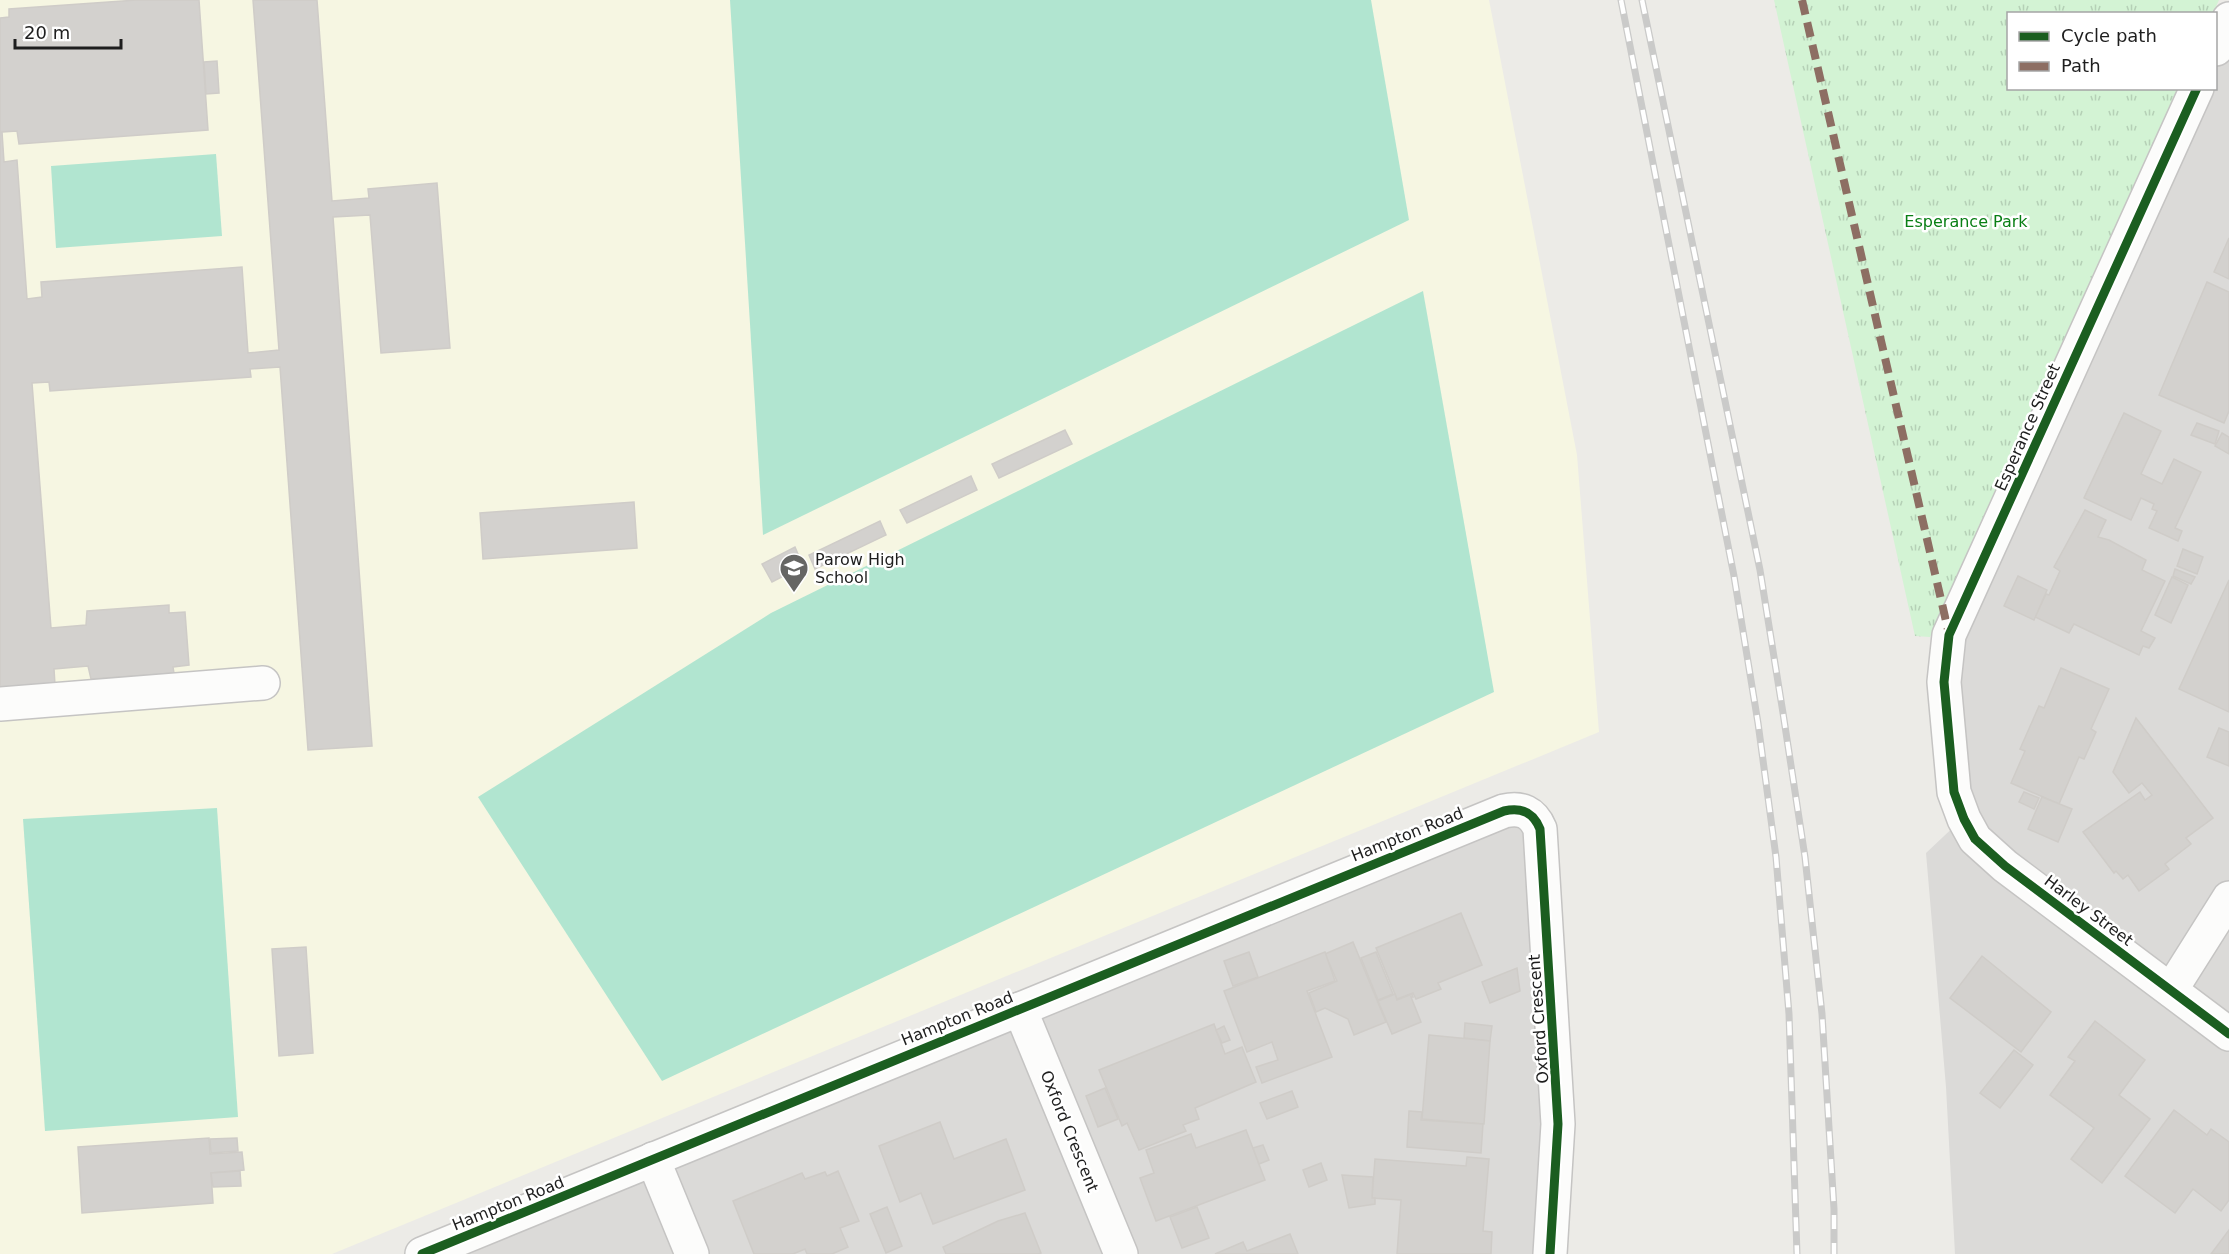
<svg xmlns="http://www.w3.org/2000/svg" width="2229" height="1254" viewBox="0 0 2229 1254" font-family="'DejaVu Sans',sans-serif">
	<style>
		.residential { fill: #dbdad8 }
		.education { fill: #f6f6e2 }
		.park { fill: url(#park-tufts) }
		.pitch { fill: #b1e5d0 }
		.building { fill: #d3d1ce; stroke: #cfccc8; stroke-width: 1.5 }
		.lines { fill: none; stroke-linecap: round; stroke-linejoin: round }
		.minor-casing { stroke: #c5c4c3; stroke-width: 36 }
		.minor { stroke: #fcfcfb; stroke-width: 33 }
		.rail-casing { stroke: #cacac9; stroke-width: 7 }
		.rail { stroke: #fff; stroke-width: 4.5; stroke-dasharray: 14; stroke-linecap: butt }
		.quiet { stroke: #8d6e63; stroke-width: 8; stroke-dasharray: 15 8; stroke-linecap: butt }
		.cycleway-casing { stroke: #fff; stroke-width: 13 }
		.cycleway { stroke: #1b5e20; stroke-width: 9 }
		.labels { text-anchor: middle; stroke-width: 5; stroke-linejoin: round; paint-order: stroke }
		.park-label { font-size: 16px; fill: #097f15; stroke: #fff }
		.street-label { font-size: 16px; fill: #1e1e1e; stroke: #fff }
		.poi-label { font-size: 16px; fill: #1e1e1e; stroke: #fff; text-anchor: start }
	</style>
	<defs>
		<pattern id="park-tufts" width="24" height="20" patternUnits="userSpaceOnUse" patternTransform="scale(1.5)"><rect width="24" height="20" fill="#d3f3d4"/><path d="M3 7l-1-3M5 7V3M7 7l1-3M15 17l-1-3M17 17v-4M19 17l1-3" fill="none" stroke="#b5d0b6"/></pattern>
	</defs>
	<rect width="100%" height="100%" fill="#ecebe7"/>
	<!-- residential -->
	<g class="residential">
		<path d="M2229 15V1254H1955L1946 1087 1926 853 1961 820 1942 682 2196 89 2216 88V45Z"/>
		<path d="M1528 808 1553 1254H415Z"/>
	</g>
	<!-- education -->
	<path class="education" d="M0 0H1489L1577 455 1599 732 332 1254H0Z"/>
	<!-- park -->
	<path class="park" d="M1774 0H2219L2213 13 2008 14V88L2179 89 1930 637 1915 636Z"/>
	<!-- pitch -->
	<g class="pitch">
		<path d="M730 0H1371L1409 220 763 535Z"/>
		<path d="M216 154 222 236 56 248 51 166Z"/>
		<path d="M1423 291 1494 692 662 1081 478 797 771 613Z"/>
		<path d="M217 808 238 1117 45 1131 23 819Z"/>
	</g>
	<!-- building -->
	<g class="building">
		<path d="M137 0H199L208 130 19 144 17 131 2 132 4 162 17 160 27 299 42 297 41 282 242 267 248 353 279 350 253 0H317L332 201 369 198 368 189 437 183 450 348 381 353 370 215 333 217 372 746 308 750 280 367 250 369 251 377 50 391 49 382 32 383 51 628 86 625 87 611 169 605V613L185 612 189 665 173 667 174 673 91 679 88 666 54 669 55 685 0 689V18L9 17V9Z"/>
		<path d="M217 61 219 93 206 94 204 62Z"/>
		<path d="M2229 238V279L2214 272Z"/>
		<path d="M2207 282 2229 292V411L2224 423 2159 395Z"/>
		<path d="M2124 413 2161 431 2141 474 2162 484 2174 459 2201 472 2175 528 2182 531 2178 541 2149 528 2157 511 2152 509 2154 504 2141 498 2131 520 2084 498Z"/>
		<path d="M2197 423 2219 431 2215 444 2191 435Z"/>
		<path d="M1065 430 1072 444 999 478 992 464Z"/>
		<path d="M2222 433 2229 437V454L2215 446Z"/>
		<path d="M971 476 977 490 907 523 900 510Z"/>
		<path d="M634 502 637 548 483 559 480 513Z"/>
		<path d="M2085 510 2106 520 2098 537 2109 540 2146 560 2142 570 2165 581 2141 631 2155 638 2149 648 2143 646 2139 655 2074 624 2069 633 2035 617 2046 594 2049 595 2060 571 2054 567Z"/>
		<path d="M880 521 886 535 815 569 809 555Z"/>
		<path d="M795 547 803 566 772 582 762 564Z"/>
		<path d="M2183 549 2203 557 2197 574 2177 566Z"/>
		<path d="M2175 569 2195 577 2191 584 2173 576Z"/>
		<path d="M2018 576 2047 590 2034 620 2004 606Z"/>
		<path d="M2172 577 2188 585 2171 623 2155 615Z"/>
		<path d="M2229 580V712L2179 689Z"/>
		<path d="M2061 668 2109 689 2091 729 2096 732 2084 759 2079 757 2059 804 2011 783 2025 751 2020 749 2039 706 2044 708Z"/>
		<path d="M2136 718 2213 818 2186 838 2191 844 2165 864 2169 869 2139 891 2128 875 2123 879 2116 871 2114 873 2083 832 2140 792 2145 800 2152 795 2142 783 2129 793 2113 772Z"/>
		<path d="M2219 728 2229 732V766L2207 757Z"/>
		<path d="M2024 792 2039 798 2034 809 2019 802Z"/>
		<path d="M2042 797 2072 809 2058 842 2028 829Z"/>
		<path d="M1461 913 1482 965 1438 983 1441 989 1416 999 1413 993 1397 999 1376 948Z"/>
		<path d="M1353 942 1386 1022 1354 1035 1348 1019 1325 1008 1316 1012 1309 993 1337 981 1325 954Z"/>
		<path d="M306 947 313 1053 279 1056 272 949Z"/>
		<path d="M1249 952 1258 977 1233 986 1224 961Z"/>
		<path d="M1325 952 1335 981 1307 991 1332 1057 1262 1083 1256 1067 1278 1060 1272 1042 1247 1052 1224 991Z"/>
		<path d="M1376 952 1393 994 1378 1000 1361 958Z"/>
		<path d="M1982 956 2051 1012 2021 1052 1950 998Z"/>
		<path d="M1517 968 1520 991 1490 1003 1482 982Z"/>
		<path d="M1395 994 1397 1000 1412 994 1413 997H1411L1421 1022 1392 1034 1378 1001Z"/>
		<path d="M2095 1021 2145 1060 2119 1095 2150 1119 2102 1183 2071 1159 2094 1128 2050 1095 2075 1061 2068 1057Z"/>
		<path d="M1465 1023 1492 1026 1490 1041 1464 1038Z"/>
		<path d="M1214 1024 1225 1054 1242 1047 1256 1082 1195 1108 1199 1119 1183 1125 1186 1131 1139 1150 1127 1123 1122 1126 1099 1070Z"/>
		<path d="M1224 1026 1230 1040 1222 1043 1216 1030Z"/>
		<path d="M1429 1035 1490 1041 1484 1124 1422 1119Z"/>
		<path d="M2014 1050 2033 1065 2000 1108 1980 1093Z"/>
		<path d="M1105 1088 1118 1119 1098 1127 1086 1096Z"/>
		<path d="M1292 1091 1298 1107 1267 1119 1260 1103Z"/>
		<path d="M2174 1110 2207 1135 2211 1129 2229 1142V1200L2221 1211 2193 1189 2175 1213 2125 1176Z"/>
		<path d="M1409 1111 1422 1112 1421 1120 1483 1124 1481 1153 1407 1147Z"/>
		<path d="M940 1122 954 1159 1006 1139 1025 1190 933 1224 921 1193 900 1202 879 1146Z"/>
		<path d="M1246 1130 1265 1180 1156 1221 1140 1178 1154 1173 1146 1150 1191 1134 1196 1148Z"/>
		<path d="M209 1138 210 1154 242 1152 244 1170 211 1173 213 1203 82 1213 78 1147Z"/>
		<path d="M237 1138 238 1151 211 1153 210 1139Z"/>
		<path d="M1263 1145 1269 1160 1259 1164 1253 1148Z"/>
		<path d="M1467 1157 1489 1159 1483 1231 1492 1232 1491 1254H1397L1401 1200 1372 1198 1375 1159 1466 1166Z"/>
		<path d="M1321 1163 1327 1180 1309 1187 1303 1170Z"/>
		<path d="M240 1171 241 1186 213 1187 211 1173Z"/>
		<path d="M838 1171 859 1221 840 1228 848 1247 832 1254H807L805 1249 793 1254H754L733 1201 802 1173 805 1179 825 1172 827 1176Z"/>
		<path d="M1342 1175 1373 1177 1372 1198H1375V1204L1349 1208Z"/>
		<path d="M887 1207 902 1246 886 1253 870 1214Z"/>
		<path d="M1197 1207 1209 1238 1182 1248 1170 1217Z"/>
		<path d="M1025 1213 1041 1253 1038 1254H946L943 1247 998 1221Z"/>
		<path d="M2229 1230V1254H2211Z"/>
		<path d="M1290 1234 1298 1254H1215L1243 1242 1247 1251Z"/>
	</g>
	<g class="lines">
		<!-- minor casing -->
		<g class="minor-casing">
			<g id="minor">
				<path d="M2216 49 2229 19"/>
				<path d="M2197 88 1949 635 1944 682 1954 792 1964 819 1975 839 2005 866 2229 1034"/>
				<path d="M0 704 263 683"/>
				<path d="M2171 990 2229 898"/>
				<path d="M1020 1009 1121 1254"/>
				<path d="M653 1159 692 1254"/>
				<path d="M422 1254 1504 811C1521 807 1533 812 1540 829L1558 1124 1550 1254"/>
			</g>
		</g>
		<!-- minor -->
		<use href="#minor" class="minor"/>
		<!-- rail casing -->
		<g class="rail-casing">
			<g id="rail">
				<path d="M1621 0 1734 576 1758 723 1776 857 1789 1014 1797 1254"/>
				<path d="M1642 0 1760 570 1783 713 1805 857 1822 1014 1834 1209V1254"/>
			</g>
		</g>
		<!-- rail -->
		<use href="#rail" class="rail"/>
		<!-- quiet -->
		<path class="quiet" d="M1802 0 1949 634"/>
		<!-- cycleway casing -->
		<g class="cycleway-casing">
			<g id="cycleway">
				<path d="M2197 88 1949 635 1944 682 1954 792 1964 819 1975 839 2005 866 2229 1034"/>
				<path d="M422 1254 1504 811C1521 807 1533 812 1540 829L1558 1124 1550 1254"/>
			</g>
		</g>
		<!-- cycleway -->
		<use href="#cycleway" class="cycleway"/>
	</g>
	<!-- icons -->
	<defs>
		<g id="school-pin" transform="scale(1.5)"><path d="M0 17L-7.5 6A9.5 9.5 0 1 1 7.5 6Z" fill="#666664" stroke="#fff"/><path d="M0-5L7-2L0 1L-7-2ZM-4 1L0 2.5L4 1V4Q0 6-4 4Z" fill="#fff"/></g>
	</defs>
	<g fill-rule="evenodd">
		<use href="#school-pin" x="794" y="568"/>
	</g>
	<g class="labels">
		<!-- park labels -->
		<g class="park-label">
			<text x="1966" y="227">Esperance Park</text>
		</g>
		<!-- street labels -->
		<g class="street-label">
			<text transform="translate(2027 427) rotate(-66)" y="6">Esperance Street</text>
			<text transform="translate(1407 834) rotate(-22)" y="6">Hampton Road</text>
			<text transform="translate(2089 910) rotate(37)" y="6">Harley Street</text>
			<text transform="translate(957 1018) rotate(-22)" y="6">Hampton Road</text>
			<text transform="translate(1538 1019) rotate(-94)" y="6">Oxford Crescent</text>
			<text transform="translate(1070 1131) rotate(68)" y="6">Oxford Crescent</text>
			<text transform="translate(508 1203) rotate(-22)" y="6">Hampton Road</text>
		</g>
		<!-- poi labels -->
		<g class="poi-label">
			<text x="815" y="565">Parow High<tspan x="815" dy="18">School</tspan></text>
		</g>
	</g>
	<!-- legend -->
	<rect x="2007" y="12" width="210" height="78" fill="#ffffff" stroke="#a5a5a5" stroke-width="1.5"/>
	<rect x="2019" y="32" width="30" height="9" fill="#1b5e20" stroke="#a5a5a5" stroke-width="1.5"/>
	<text x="2061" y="42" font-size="18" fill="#1e1e1e">Cycle path</text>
	<rect x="2019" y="62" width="30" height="9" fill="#8d6e63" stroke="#a5a5a5" stroke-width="1.5"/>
	<text x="2061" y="72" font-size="18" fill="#1e1e1e">Path</text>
	<!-- scale -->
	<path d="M15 39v9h106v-9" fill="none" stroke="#1e1e1e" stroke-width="3"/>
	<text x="24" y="39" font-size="18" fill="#1e1e1e" stroke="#ffffff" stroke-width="4.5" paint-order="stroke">20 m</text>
</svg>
